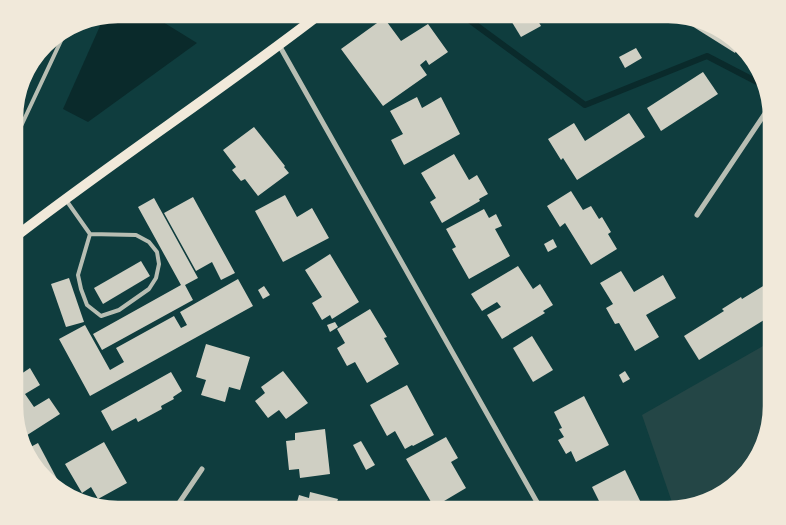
<svg xmlns="http://www.w3.org/2000/svg" width="786" height="525" viewBox="0 0 786 525" font-family="Karla,sans-serif">
	<style>
		.green { fill: #244646 }
		.water { fill: #0a2a2b }
		.lines { fill: none; stroke-linecap: round; stroke-linejoin: round }
		.stream { stroke: #0a2a2b; stroke-width: 6 }
		.building { fill: #cfcfc3 }
		.service { stroke: #b8beb3; stroke-width: 4 }
		.minor { stroke: #b8beb3; stroke-width: 5 }
		.secondary { stroke: #f1e9da; stroke-width: 10 }
		.rim { fill: none; stroke: #f1e9da; stroke-width: 2.5 }
	</style>
	<rect width="100%" height="100%" fill="#0f3d3e"/>
	<!-- green -->
	<path class="green" d="M772 341V413L754 465 720 497 675 511 642 415Z"/>
	<!-- water -->
	<path class="water" d="M119 14H150L197 43 88 122 63 109 104 17Z"/>
	<g class="lines">
		<!-- stream -->
		<path class="stream" d="M461 14 585 105 707 56 757 82 763 83"/>
	</g>
	<!-- building -->
	<g class="building">
		<path d="M507 14H534L541 26 521 37Z"/>
		<path d="M384 18 401 41 428 24 448 52 429 65 426 60 420 65 427 75 383 106 341 49Z"/>
		<path d="M694 22 726 32 739 46 735 53 692 26Z"/>
		<path d="M636 48 642 58 625 68 619 57Z"/>
		<path d="M703 72 718 94 661 131 647 108Z"/>
		<path d="M417 97 422 108 441 97 460 134 404 165 391 140 403 134 390 111Z"/>
		<path d="M629 113 645 137 577 180 563 158 561 160 548 139 574 123 585 141Z"/>
		<path d="M254 127 285 166 284 167 289 173 258 196 245 179 241 181 232 170 236 167 223 150Z"/>
		<path d="M454 154 469 180 477 175 488 194 479 199 480 201 442 223 430 202 436 198 421 173Z"/>
		<path d="M571 191 583 210 591 206 599 219 602 217 611 232 608 234 617 249 591 265 565 223 560 227 547 206Z"/>
		<path d="M285 195 297 217 312 208 329 238 283 262 255 211Z"/>
		<path d="M193 197 235 273 221 280 212 262 196 271 164 213Z"/>
		<path d="M154 198 198 278 185 285 193 300 102 350 93 334 181 285 138 207Z"/>
		<path d="M484 209 489 218 496 214 502 226 495 229 510 256 469 279 452 249 456 247 446 229Z"/>
		<path d="M553 239 557 247 548 252 544 244Z"/>
		<path d="M330 254 359 302 332 319 330 315 322 320 312 303 322 297 305 270Z"/>
		<path d="M141 261 150 276 103 304 94 288Z"/>
		<path d="M518 266 533 289 540 284 553 305 543 311 545 313 502 339 487 315 501 307 497 302 482 311 471 294Z"/>
		<path d="M621 271 634 292 663 275 676 298 646 315 659 337 635 351 619 323 615 324 606 308 613 304 600 283Z"/>
		<path d="M69 278 84 322 66 327 51 284Z"/>
		<path d="M238 279 253 306 90 396 59 339 85 325 110 370 124 362 116 348 174 316 181 328 187 325 180 312Z"/>
		<path d="M765 285 772 295V315L699 360 684 336 724 311 722 309 741 297 742 299Z"/>
		<path d="M264 286 270 295 263 299 258 290Z"/>
		<path d="M370 309 387 337 384 338 399 364 367 383 355 362 347 366 337 348 345 343 337 329Z"/>
		<path d="M335 322 338 327 330 332 327 325Z"/>
		<path d="M532 336 553 370 533 382 513 348Z"/>
		<path d="M206 344 250 357 240 390 229 387 225 402 201 395 206 380 196 377Z"/>
		<path d="M15 347 22 357 15 363Z"/>
		<path d="M30 368 40 385 25 394 34 407 49 398 60 414 21 439 15 420V378Z"/>
		<path d="M283 371 308 403 286 419 279 410 268 418 255 401 265 393 261 387Z"/>
		<path d="M625 371 630 379 623 383 619 375Z"/>
		<path d="M171 372 182 391 173 397 174 399 161 406 162 409 138 422 136 418 112 431 101 411Z"/>
		<path d="M407 385 434 435 413 446 412 445 405 449 395 431 387 436 370 405Z"/>
		<path d="M584 396 609 445 576 462 571 451 566 454 558 440 564 437 559 429 562 428 554 412Z"/>
		<path d="M325 429 330 474 300 478 299 469 289 470 286 441 295 440V433Z"/>
		<path d="M446 437 458 458 451 462 466 488 434 507 406 459Z"/>
		<path d="M361 441 375 465 366 470 353 445Z"/>
		<path d="M104 442 127 483 98 499 91 487 82 493 65 464Z"/>
		<path d="M38 443 65 494H63L60 493 28 459 25 450Z"/>
		<path d="M625 470 645 511H604L592 487Z"/>
		<path d="M310 492 338 499 334 511H279L280 505 295 509 299 495 309 498Z"/>
		<path d="M478 504 483 511H467Z"/>
	</g>
	<g class="lines">
		<!-- service -->
		<g class="service">
			<path d="M768 111 772 113"/>
			<path d="M15 139 66 30"/>
			<path d="M66 200 90 234 136 235 149 242 157 252 159 264 156 278 149 289 119 310 101 316 87 305 81 289 78 275 90 234"/>
		</g>
		<!-- minor -->
		<g class="minor">
			<path d="M279 45 542 511"/>
			<path d="M697 215 770 106"/>
			<path d="M169 511 177 506 202 469"/>
		</g>
		<!-- secondary -->
		<path class="secondary" d="M15 237C115 160 220 91 320 14"/>
	</g>
	<!-- crop -->
	<path d="M0 0H786V525H0ZM118 22H668A96 96 0 0 1 764 118V406A96 96 0 0 1 668 502H118A96 96 0 0 1 22 406V118A96 96 0 0 1 118 22Z" fill="#f1e9da" fill-rule="evenodd"/>
	<path class="rim" d="M118 22H668A96 96 0 0 1 764 118V406A96 96 0 0 1 668 502H118A96 96 0 0 1 22 406V118A96 96 0 0 1 118 22Z"/>
</svg>
